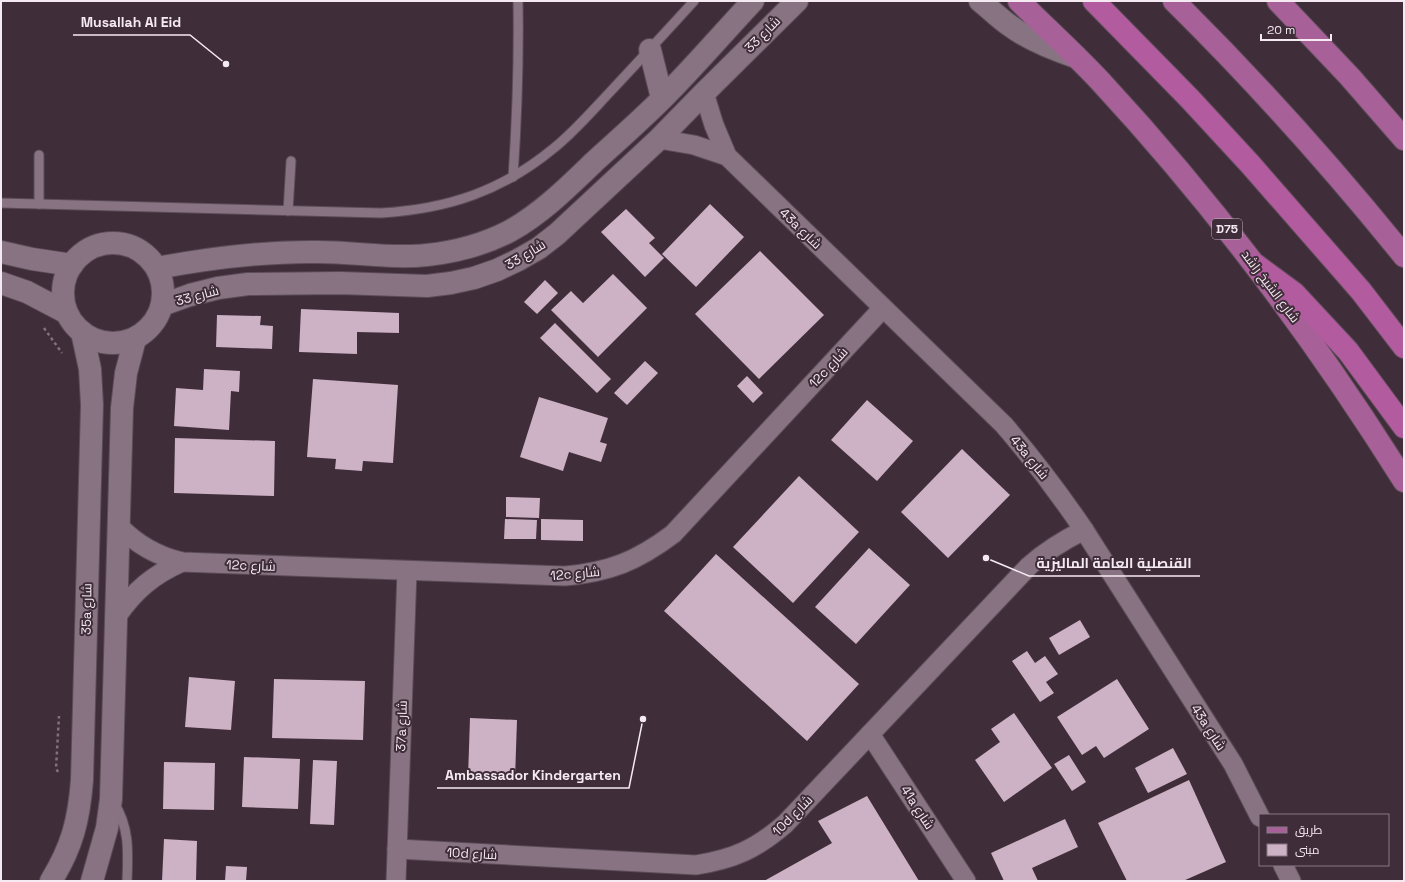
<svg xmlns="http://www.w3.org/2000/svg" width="1405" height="882" viewBox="0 0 1405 882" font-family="'Space Grotesk',Cairo,sans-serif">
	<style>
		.building { fill: #cdb1c5 }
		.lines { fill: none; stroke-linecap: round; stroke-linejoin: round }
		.service-casing { stroke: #5b4c57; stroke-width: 11 }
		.minor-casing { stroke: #5b4c57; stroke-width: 21 }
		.tertiary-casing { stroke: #5b4c57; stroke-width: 24 }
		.primary-casing { stroke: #5b4c57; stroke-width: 24 }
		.trunk-casing { stroke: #5b4c57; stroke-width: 24 }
		.path { stroke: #81727d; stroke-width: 2.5; stroke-dasharray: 3 3; stroke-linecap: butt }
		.service { stroke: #887382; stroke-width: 9 }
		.minor { stroke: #887382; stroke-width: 19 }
		.tertiary { stroke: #887382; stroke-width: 22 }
		.primary { stroke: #a86198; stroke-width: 22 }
		.trunk { stroke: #b25b9f; stroke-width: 22 }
		.labels { text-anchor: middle; stroke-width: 4; stroke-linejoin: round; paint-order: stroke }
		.shield { fill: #3f2d3a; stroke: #bfb1bb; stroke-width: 1 }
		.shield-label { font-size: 12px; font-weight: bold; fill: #f6eaf2 }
		.street-label { font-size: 13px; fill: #f6eaf2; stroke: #3f2d3a }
		.leader { fill: none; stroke: #f6eaf2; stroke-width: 1.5 }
		.callout-dot { fill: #f6eaf2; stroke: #3f2d3a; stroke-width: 1.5 }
		.callout-label { font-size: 14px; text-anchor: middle; font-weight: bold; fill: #f6eaf2; stroke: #3f2d3a; stroke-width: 4; stroke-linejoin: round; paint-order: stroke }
	</style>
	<rect width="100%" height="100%" fill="#3f2d3a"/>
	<!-- building -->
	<g class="building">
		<path d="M710 204 744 237 696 287 662 254Z"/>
		<path d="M626 209 655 238 649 243 664 258 645 277 601 232Z"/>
		<path d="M760 251 824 315 759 379 695 314Z"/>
		<path d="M613 274 647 308 598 357 551 310 571 291 583 303Z"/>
		<path d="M545 280 558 293 537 314 524 302Z"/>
		<path d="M301 309 399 313V333L357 332V354L299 352Z"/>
		<path d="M217 315 261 316 260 325 273 326 272 349 216 347Z"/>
		<path d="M555 323 611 379 597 393 540 338Z"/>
		<path d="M645 361 658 373 627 405 614 393Z"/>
		<path d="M204 369 240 371 239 392 231 391 229 430 174 426 176 388 203 390Z"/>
		<path d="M747 376 763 393 753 403 737 386Z"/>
		<path d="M313 379 398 385 393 463 363 461 362 471 335 469 336 459 307 457Z"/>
		<path d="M539 397 608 418 600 442 607 444 601 462 569 452 563 471 520 457Z"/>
		<path d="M867 400 913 441 877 481 831 440Z"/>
		<path d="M175 438 275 441 274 496 174 493Z"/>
		<path d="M962 449 1010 495 948 558 901 512Z"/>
		<path d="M799 476 859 532 793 603 733 547Z"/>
		<path d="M506 497 540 498 539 518 506 517Z"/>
		<path d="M505 519 537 520 536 539H504Z"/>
		<path d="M541 519 583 520V541L541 540Z"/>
		<path d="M869 548 910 585 856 644 815 607Z"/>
		<path d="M716 554 859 684 807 741 664 611Z"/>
		<path d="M1080 620 1090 637 1059 655 1049 638Z"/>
		<path d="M1027 651 1035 663 1045 656 1058 674 1046 682 1054 693 1040 702 1012 661Z"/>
		<path d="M189 677 235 681 231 730 185 727Z"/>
		<path d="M274 679 365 681 363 740 272 738Z"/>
		<path d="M1117 679 1149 729 1104 758 1096 746 1082 755 1057 717Z"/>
		<path d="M1014 713 1052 768 1004 802 975 760 1000 742 991 729Z"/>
		<path d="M470 718 517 720 515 779 468 778Z"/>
		<path d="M1173 748 1187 774 1148 793 1135 768Z"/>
		<path d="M1069 755 1086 782 1072 791 1054 764Z"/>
		<path d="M244 757 300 759 298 809 242 807Z"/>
		<path d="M313 760 337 761 334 825 310 824Z"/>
		<path d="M164 762 215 763 214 810 163 809Z"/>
		<path d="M1189 780 1226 862 1183 881H1127L1098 823Z"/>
		<path d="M867 796 919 881H764L832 843 818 821Z"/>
		<path d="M1065 819 1078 847 1032 868 1038 881H1004L991 853Z"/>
		<path d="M164 839 197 841 196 881H162Z"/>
		<path d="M226 866 247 867 246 881H225Z"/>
	</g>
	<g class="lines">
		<!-- service casing -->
		<g class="service-casing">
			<g id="service">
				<path d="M513 177C517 118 519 60 518 1"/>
				<path d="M1 203 381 213C448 209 502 191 554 148 574 132 592 111 610 92 638 62 666 32 694 1"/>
				<path d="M39 204V155"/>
				<path d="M288 211 291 161"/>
				<path d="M114 803C130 828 128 853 127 881"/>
			</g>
		</g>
		<!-- minor casing -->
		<g class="minor-casing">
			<g id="minor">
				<path d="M704 93 714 125 727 156 1004 425C1033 459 1059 493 1084 530L1233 764 1260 817"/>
				<path d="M659 139 694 145 727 156"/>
				<path d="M119 526C137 545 157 556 182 562L565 576C610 572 637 561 673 534L883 308"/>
				<path d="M117 616C135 590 153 575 182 562"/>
				<path d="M870 734 966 881"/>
				<path d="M397 849 696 865C734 859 756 849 785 824L1029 566C1046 551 1064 540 1084 530"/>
				<path d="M1283 865 1291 881"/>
				<path d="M396 881 407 571"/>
			</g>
		</g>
		<!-- tertiary casing -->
		<g class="tertiary-casing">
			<g id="tertiary">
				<path d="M980 1C990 9 999 18 1009 25 1029 40 1052 49 1076 57"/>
				<path d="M650 50 662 98"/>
				<circle cx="113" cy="293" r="50"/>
				<path d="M1 252 32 259 72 265"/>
				<path d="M157 268C211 258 264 251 319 252 355 252 392 259 427 255 456 252 485 244 510 231 542 213 568 187 594 162 617 141 641 120 663 98 694 67 723 33 753 1"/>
				<path d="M1 283 27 292 67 313"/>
				<path d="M162 305 190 295 218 288 248 284 340 283 427 286 451 283 474 278 497 270 518 260 539 248 557 234 659 139 704 93 797 1"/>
				<path d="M51 881C72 847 79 820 82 780L92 405 90 369 82 332"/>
				<path d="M92 881 107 828 111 799 122 408 126 373 135 339"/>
			</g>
		</g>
		<!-- primary casing -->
		<g class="primary-casing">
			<g id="primary">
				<path d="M1019 1C1046 28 1075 54 1101 82 1215 205 1315 339 1404 481"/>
				<path d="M1174 1C1256 82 1332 167 1404 256"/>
				<path d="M1278 1 1350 77 1404 139"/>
			</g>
		</g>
		<!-- trunk casing -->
		<g class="trunk-casing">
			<g id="trunk">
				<path d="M1094 1 1190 99 1250 164 1361 291 1404 347"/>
				<path d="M1256 265 1294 293 1348 351 1404 427"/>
			</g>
		</g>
		<!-- path -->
		<g class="path">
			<path d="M44 328 62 353"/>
			<path d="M58 772 56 768 59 716"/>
		</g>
		<!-- service -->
		<use href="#service" class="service"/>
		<!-- minor -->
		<use href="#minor" class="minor"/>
		<!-- tertiary -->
		<use href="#tertiary" class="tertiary"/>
		<!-- primary -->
		<use href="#primary" class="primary"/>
		<!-- trunk -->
		<use href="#trunk" class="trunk"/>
	</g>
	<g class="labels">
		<!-- shield labels -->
		<rect class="shield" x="1212" y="219" width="30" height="20" rx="3"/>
		<g class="shield-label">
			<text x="1227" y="233">D75</text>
		</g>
		<!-- street labels -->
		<g class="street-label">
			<text transform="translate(762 34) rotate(-45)" y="5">شارع 33</text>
			<text transform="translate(801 228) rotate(44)" y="5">43a شارع</text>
			<text transform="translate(525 254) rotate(-31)" y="5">شارع 33</text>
			<text transform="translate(1271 286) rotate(53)" y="5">شارع الشيخ راشد</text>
			<text transform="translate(197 295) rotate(-15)" y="5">شارع 33</text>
			<text transform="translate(828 367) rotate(-47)" y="5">12c شارع</text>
			<text transform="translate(1030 457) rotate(51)" y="5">43a شارع</text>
			<text transform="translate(251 565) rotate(2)" y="5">12c شارع</text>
			<text transform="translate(575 573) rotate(-5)" y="5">12c شارع</text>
			<text transform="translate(86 609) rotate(-89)" y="5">35a شارع</text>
			<text transform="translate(401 726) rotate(-88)" y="5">37a شارع</text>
			<text transform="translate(1209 727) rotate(57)" y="5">43a شارع</text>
			<text transform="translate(918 807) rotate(57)" y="5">41a شارع</text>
			<text transform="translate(792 815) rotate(-45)" y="5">10d شارع</text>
			<text transform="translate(472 853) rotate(3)" y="5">10d شارع</text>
		</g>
	</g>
	<!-- callouts -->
	<path class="leader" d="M226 64L190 35H73M986 558L1029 576H1200M643 719L629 788H437"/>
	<g class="callout-dot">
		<circle cx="226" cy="64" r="4"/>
		<circle cx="986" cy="558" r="4"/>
		<circle cx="643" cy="719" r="4"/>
	</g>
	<g class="callout-label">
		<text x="131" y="27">Musallah Al Eid</text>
		<text x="1114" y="568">القنصلية العامة الماليزية</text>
		<text x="533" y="780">Ambassador Kindergarten</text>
	</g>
	<!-- border -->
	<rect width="1405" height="882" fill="none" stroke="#f6eaf2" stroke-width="4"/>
	<!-- legend -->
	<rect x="1259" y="814" width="130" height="52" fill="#3f2d3a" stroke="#887984"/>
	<rect x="1267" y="827" width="20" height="6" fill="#a86198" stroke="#887984"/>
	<text x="1295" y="834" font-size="12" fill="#f6eaf2">طريق</text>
	<rect x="1267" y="844" width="20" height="12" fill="#cdb1c5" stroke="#887984"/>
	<text x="1295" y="854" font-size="12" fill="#f6eaf2">مبنى</text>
	<!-- scale -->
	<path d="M1261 34v6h70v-6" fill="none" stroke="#f6eaf2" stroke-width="2"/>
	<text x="1267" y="34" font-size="12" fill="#f6eaf2" stroke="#3f2d3a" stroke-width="3" paint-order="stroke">20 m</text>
</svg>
